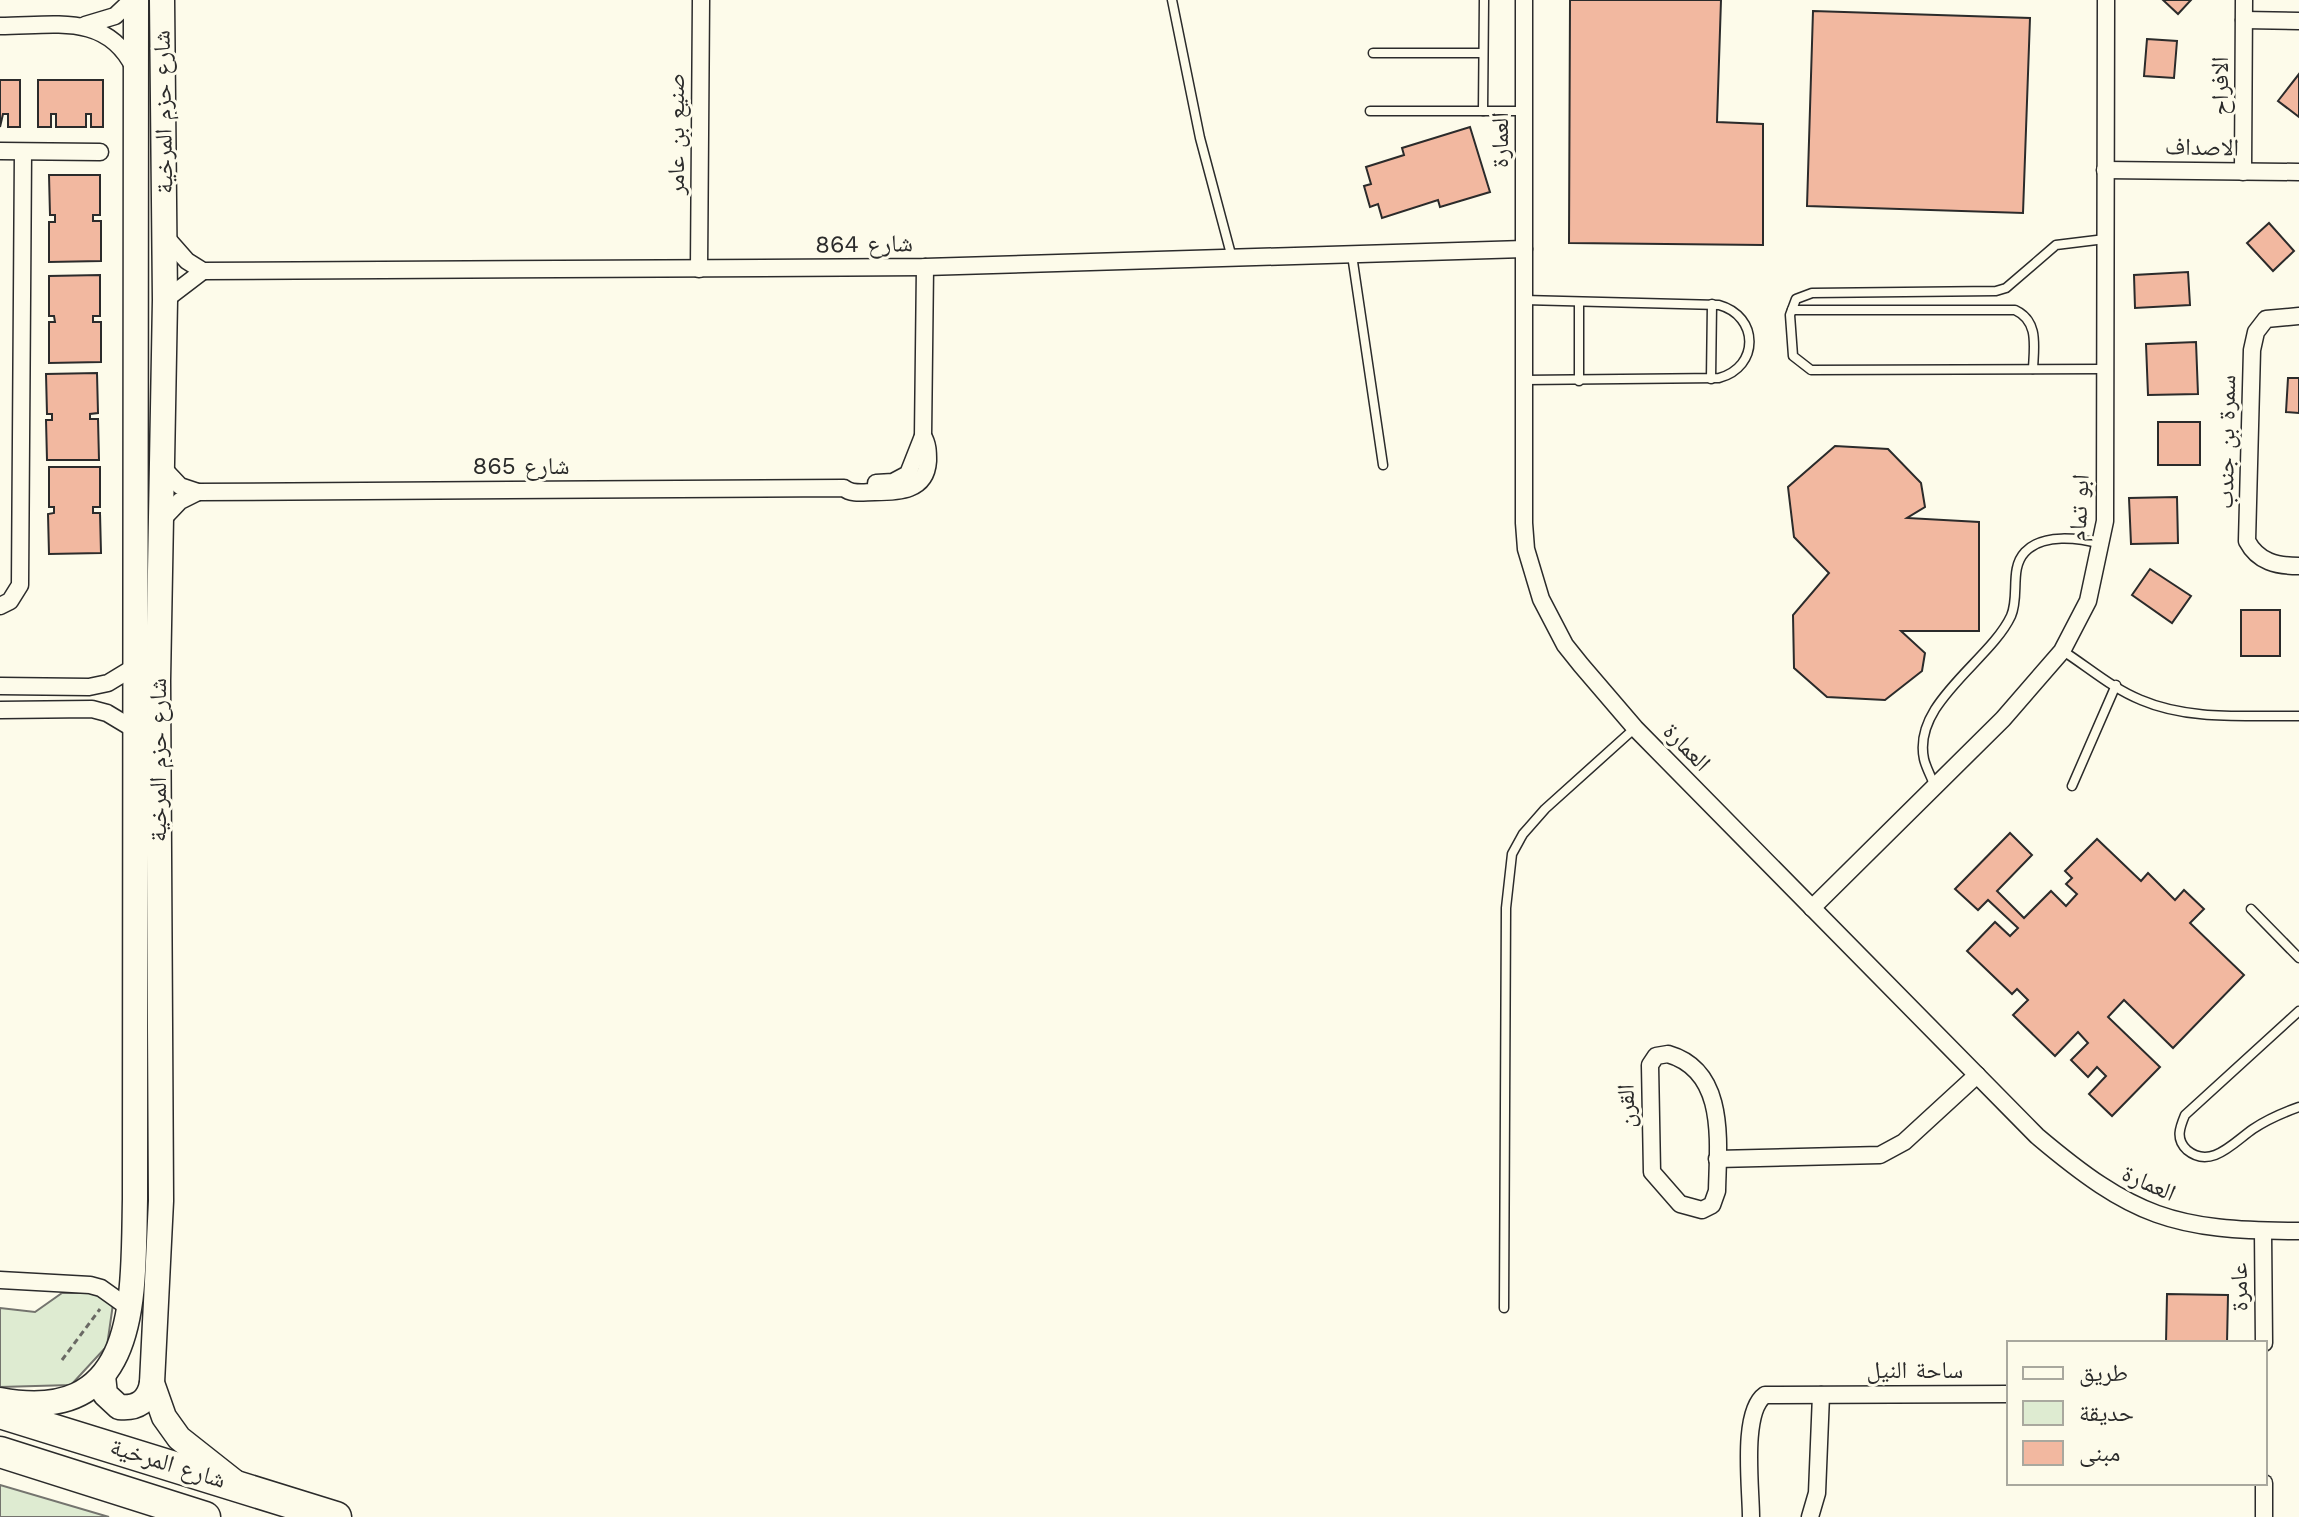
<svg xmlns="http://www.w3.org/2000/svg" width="2299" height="1517" viewBox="0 0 2299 1517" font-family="'Work Sans','Noto Naskh Arabic',sans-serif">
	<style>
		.green { fill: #deebd1; stroke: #74746e; stroke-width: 2 }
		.building { fill: #f2b8a0; stroke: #2b2b2b; stroke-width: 2 }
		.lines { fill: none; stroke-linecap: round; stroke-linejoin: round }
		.lane-casing { stroke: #2b2b2b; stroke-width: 11 }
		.street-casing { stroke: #2b2b2b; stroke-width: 19 }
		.secondary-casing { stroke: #2b2b2b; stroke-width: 27 }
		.highway-casing { stroke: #2b2b2b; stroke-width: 33 }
		.path { stroke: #6a6964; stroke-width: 3; stroke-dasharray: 6 4; stroke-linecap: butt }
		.lane { stroke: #fdfbea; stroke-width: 8 }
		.street { stroke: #fdfbea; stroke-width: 16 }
		.secondary { stroke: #fdfbea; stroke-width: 24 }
		.highway { stroke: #fdfbea; stroke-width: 30 }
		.labels { text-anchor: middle; stroke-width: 6; stroke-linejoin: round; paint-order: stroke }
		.street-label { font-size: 24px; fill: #2b2b2b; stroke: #fdfbea }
	</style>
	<rect width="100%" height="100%" fill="#fdfbea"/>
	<!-- green -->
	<g class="green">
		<path d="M62 1293H93L113 1304 107 1346 71 1385 0 1387V1308L35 1312Z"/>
		<path d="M0 1485 109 1517H0Z"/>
	</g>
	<!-- building -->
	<g class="building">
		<path d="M1570 0H1721L1717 122 1763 124V245L1569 243Z"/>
		<path d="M2163 0H2191L2178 14Z"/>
		<path d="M1813 11 2030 18 2023 213 1807 206Z"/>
		<path d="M2147 39 2177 41 2174 78 2144 76Z"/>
		<path d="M2299 74V117L2278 101Z"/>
		<path d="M0 80H20V127H8V114H3L0 127Z"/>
		<path d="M38 80H103V127H91V114H86V127H56V114H51V127H38Z"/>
		<path d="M1470 127 1490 192 1440 207 1438 200 1382 218 1378 204 1370 207 1364 186 1371 184 1366 167 1404 155 1402 148Z"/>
		<path d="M49 175H100V215H93V221H101V261L49 262V222H55V215H50Z"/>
		<path d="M2269 223 2294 251 2273 271 2247 243Z"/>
		<path d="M2188 272 2190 305 2135 308 2134 275Z"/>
		<path d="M100 275V316H93V322H101V362L49 363V322H55L54 316H49V276Z"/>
		<path d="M2196 342 2198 394 2148 395 2146 344Z"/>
		<path d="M97 373 98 413 90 414V419H98L99 460H47L46 420H52V414H47L46 374Z"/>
		<path d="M2288 378H2299V413L2286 412Z"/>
		<rect x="2158" y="422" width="42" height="43"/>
		<path d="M1835 446 1888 449 1921 483 1925 507 1907 518 1979 522V631H1901L1925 653 1922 671 1885 700 1827 697 1794 668 1793 615 1829 573 1794 537 1788 487Z"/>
		<path d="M49 467H100V507H93V513H100L101 553 49 554 48 514 54 513V507H49Z"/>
		<path d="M2177 497 2178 543 2131 544 2129 498Z"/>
		<path d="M2150 569 2191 596 2172 623 2132 595Z"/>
		<rect x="2241" y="610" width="39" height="46"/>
		<path d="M2010 833 2032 855 1997 891 2024 918 2051 891 2066 906 2077 894 2066 884 2072 878 2065 871 2097 839 2141 881 2148 873 2175 900 2184 890 2204 909 2190 923 2244 975 2173 1048 2124 1000 2108 1017 2160 1067 2112 1116 2089 1094 2106 1076 2097 1067 2088 1077 2071 1060 2088 1043 2078 1032 2055 1056 2013 1015 2028 1000 2017 989 2012 994 1967 951 1995 922 2010 936 2018 928 1988 900 1978 910 1955 889Z"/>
		<path d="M2167 1294 2228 1295 2227 1343H2166Z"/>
	</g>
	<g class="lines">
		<!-- lane casing -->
		<g class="lane-casing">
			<g id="lane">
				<path d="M1172 0 1200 138 1232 258"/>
				<path d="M1373 53H1483"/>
				<path d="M1370 111H1524"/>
				<path d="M1483 111 1484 0"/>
				<path d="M1352 255 1383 465"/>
				<path d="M1792 310H2015C2039 321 2034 346 2033 369"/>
				<path d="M2104 369 1811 370 1793 356 1790 315 1796 299 1812 293 1996 291 2006 288 2056 245 2105 239"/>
				<path d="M1711 379 1712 304"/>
				<path d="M1523 380 1719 378C1760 367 1759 316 1719 305L1524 300"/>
				<path d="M1579 381V302"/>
				<path d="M2063 651C2088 667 2113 689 2141 700 2190 721 2247 715 2299 716"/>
				<path d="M2072 786 2116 685"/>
				<path d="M1935 787C1932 778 1926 768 1924 759 1912 703 1990 661 2011 616 2020 596 2009 569 2025 552 2043 533 2079 538 2101 544"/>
				<path d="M2251 909 2299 958"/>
				<path d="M2299 1011 2185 1115C2180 1127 2175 1139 2187 1150 2211 1170 2234 1142 2253 1129 2268 1119 2282 1113 2299 1107"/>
				<path d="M1504 1308 1506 908 1512 854 1523 834 1545 809 1635 728"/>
			</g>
		</g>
		<!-- street casing -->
		<g class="street-casing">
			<g id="street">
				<path d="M1524 0V523L1526 549 1541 599 1565 645 1581 665 1635 728 2037 1136C2133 1217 2173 1231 2299 1231"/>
				<path d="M2244 20 2299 21"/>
				<path d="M85 25 115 16 132 0"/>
				<path d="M0 26C53 26 107 12 134 68"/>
				<path d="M0 151 100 152"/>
				<path d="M2105 170 2299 172"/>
				<path d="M2243 172 2244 0"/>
				<path d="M165 236 187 261 203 271 925 267 1524 249"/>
				<path d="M699 269 701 0"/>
				<path d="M165 300 203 271"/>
				<path d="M2299 316 2266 319 2256 332 2252 350 2247 541C2258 562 2277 566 2299 566"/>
				<path d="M163 468 180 486 198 492 844 488C852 495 864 492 875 492 899 492 926 491 928 461 928 452 928 444 923 436"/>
				<path d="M876 483 893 482 908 474 923 436 925 267"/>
				<path d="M161 521 180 501 198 492"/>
				<path d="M0 606 10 601 20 585 23 152"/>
				<path d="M0 686 89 687 108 683 136 666"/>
				<path d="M0 710 92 709 107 713 137 731"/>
				<path d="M1812 908 2003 719 2062 651 2088 601 2105 521 2106 0"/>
				<path d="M1668 1054C1727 1071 1718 1142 1717 1191L1712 1205 1702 1210 1680 1204 1652 1172 1650 1065 1656 1056Z"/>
				<path d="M1717 1159 1880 1155 1904 1142 1977 1075"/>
				<path d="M2263 1231 2264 1343"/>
				<path d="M0 1280 90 1285 101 1288 129 1308"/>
				<path d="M1751 1517C1751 1488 1741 1412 1765 1395L2009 1394"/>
				<path d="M1810 1517 1817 1493 1821 1395"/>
				<path d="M2264 1517V1483"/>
			</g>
		</g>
		<!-- secondary casing -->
		<g class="secondary-casing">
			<g id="secondary">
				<path d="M162 0 165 300 158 680 161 1201 152 1383 164 1417 179 1438 236 1483"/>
				<path d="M103 1376 105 1394 119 1407C137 1409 149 1401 152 1383"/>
				<path d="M0 1400C140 1426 133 1298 135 1199L136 0"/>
			</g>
		</g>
		<!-- highway casing -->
		<g class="highway-casing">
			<g id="highway">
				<path d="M0 1413 336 1517"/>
				<path d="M0 1452 205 1517"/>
			</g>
		</g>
		<!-- path -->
		<path class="path" d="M62 1360 100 1309"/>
		<!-- lane -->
		<use href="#lane" class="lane"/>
		<!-- street -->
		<use href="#street" class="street"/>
		<!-- secondary -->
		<use href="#secondary" class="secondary"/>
		<!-- highway -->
		<use href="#highway" class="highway"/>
	</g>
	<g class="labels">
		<!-- street labels -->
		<g class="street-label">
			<text transform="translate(2220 86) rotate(-90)" y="8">الافراح</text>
			<text transform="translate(163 112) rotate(-91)" y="8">شارع حزم المرخية</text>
			<text transform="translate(676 134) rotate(-90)" y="8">صنيع بن عامر</text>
			<text transform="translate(1500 140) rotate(-90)" y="8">العمارة</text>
			<text transform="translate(2202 147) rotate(1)" y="8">الاصداف</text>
			<text transform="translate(864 244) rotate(-1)" y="8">شارع 864</text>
			<text transform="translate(2226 442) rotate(-89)" y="8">سمرة بن جندب</text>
			<text x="521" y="474">شارع 865</text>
			<text transform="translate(2079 508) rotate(-87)" y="8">ابو تمام</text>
			<text transform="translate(1687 747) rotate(46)" y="8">العمارة</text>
			<text transform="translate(158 760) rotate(-90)" y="8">شارع حزم المرخية</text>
			<text transform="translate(1626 1106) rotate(-91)" y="8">القرن</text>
			<text transform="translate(2149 1183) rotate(24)" y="8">العمارة</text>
			<text transform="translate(2239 1287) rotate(-91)" y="8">عامرة</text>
			<text x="1915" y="1378">ساحة النيل</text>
			<text transform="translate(168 1463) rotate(17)" y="8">شارع المرخية</text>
		</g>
	</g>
	<!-- legend -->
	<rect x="2007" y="1341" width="260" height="144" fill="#fdfbea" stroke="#a9a89e" stroke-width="2"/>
	<rect x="2023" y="1367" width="40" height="12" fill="#fdfbea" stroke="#a9a89e" stroke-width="2"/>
	<text x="2079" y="1381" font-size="24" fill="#2b2b2b">طريق</text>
	<rect x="2023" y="1401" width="40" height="24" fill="#deebd1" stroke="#a9a89e" stroke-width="2"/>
	<text x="2079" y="1421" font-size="24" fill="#2b2b2b">حديقة</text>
	<rect x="2023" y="1441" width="40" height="24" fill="#f2b8a0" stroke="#a9a89e" stroke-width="2"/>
	<text x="2079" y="1461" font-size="24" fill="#2b2b2b">مبنى</text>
</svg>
